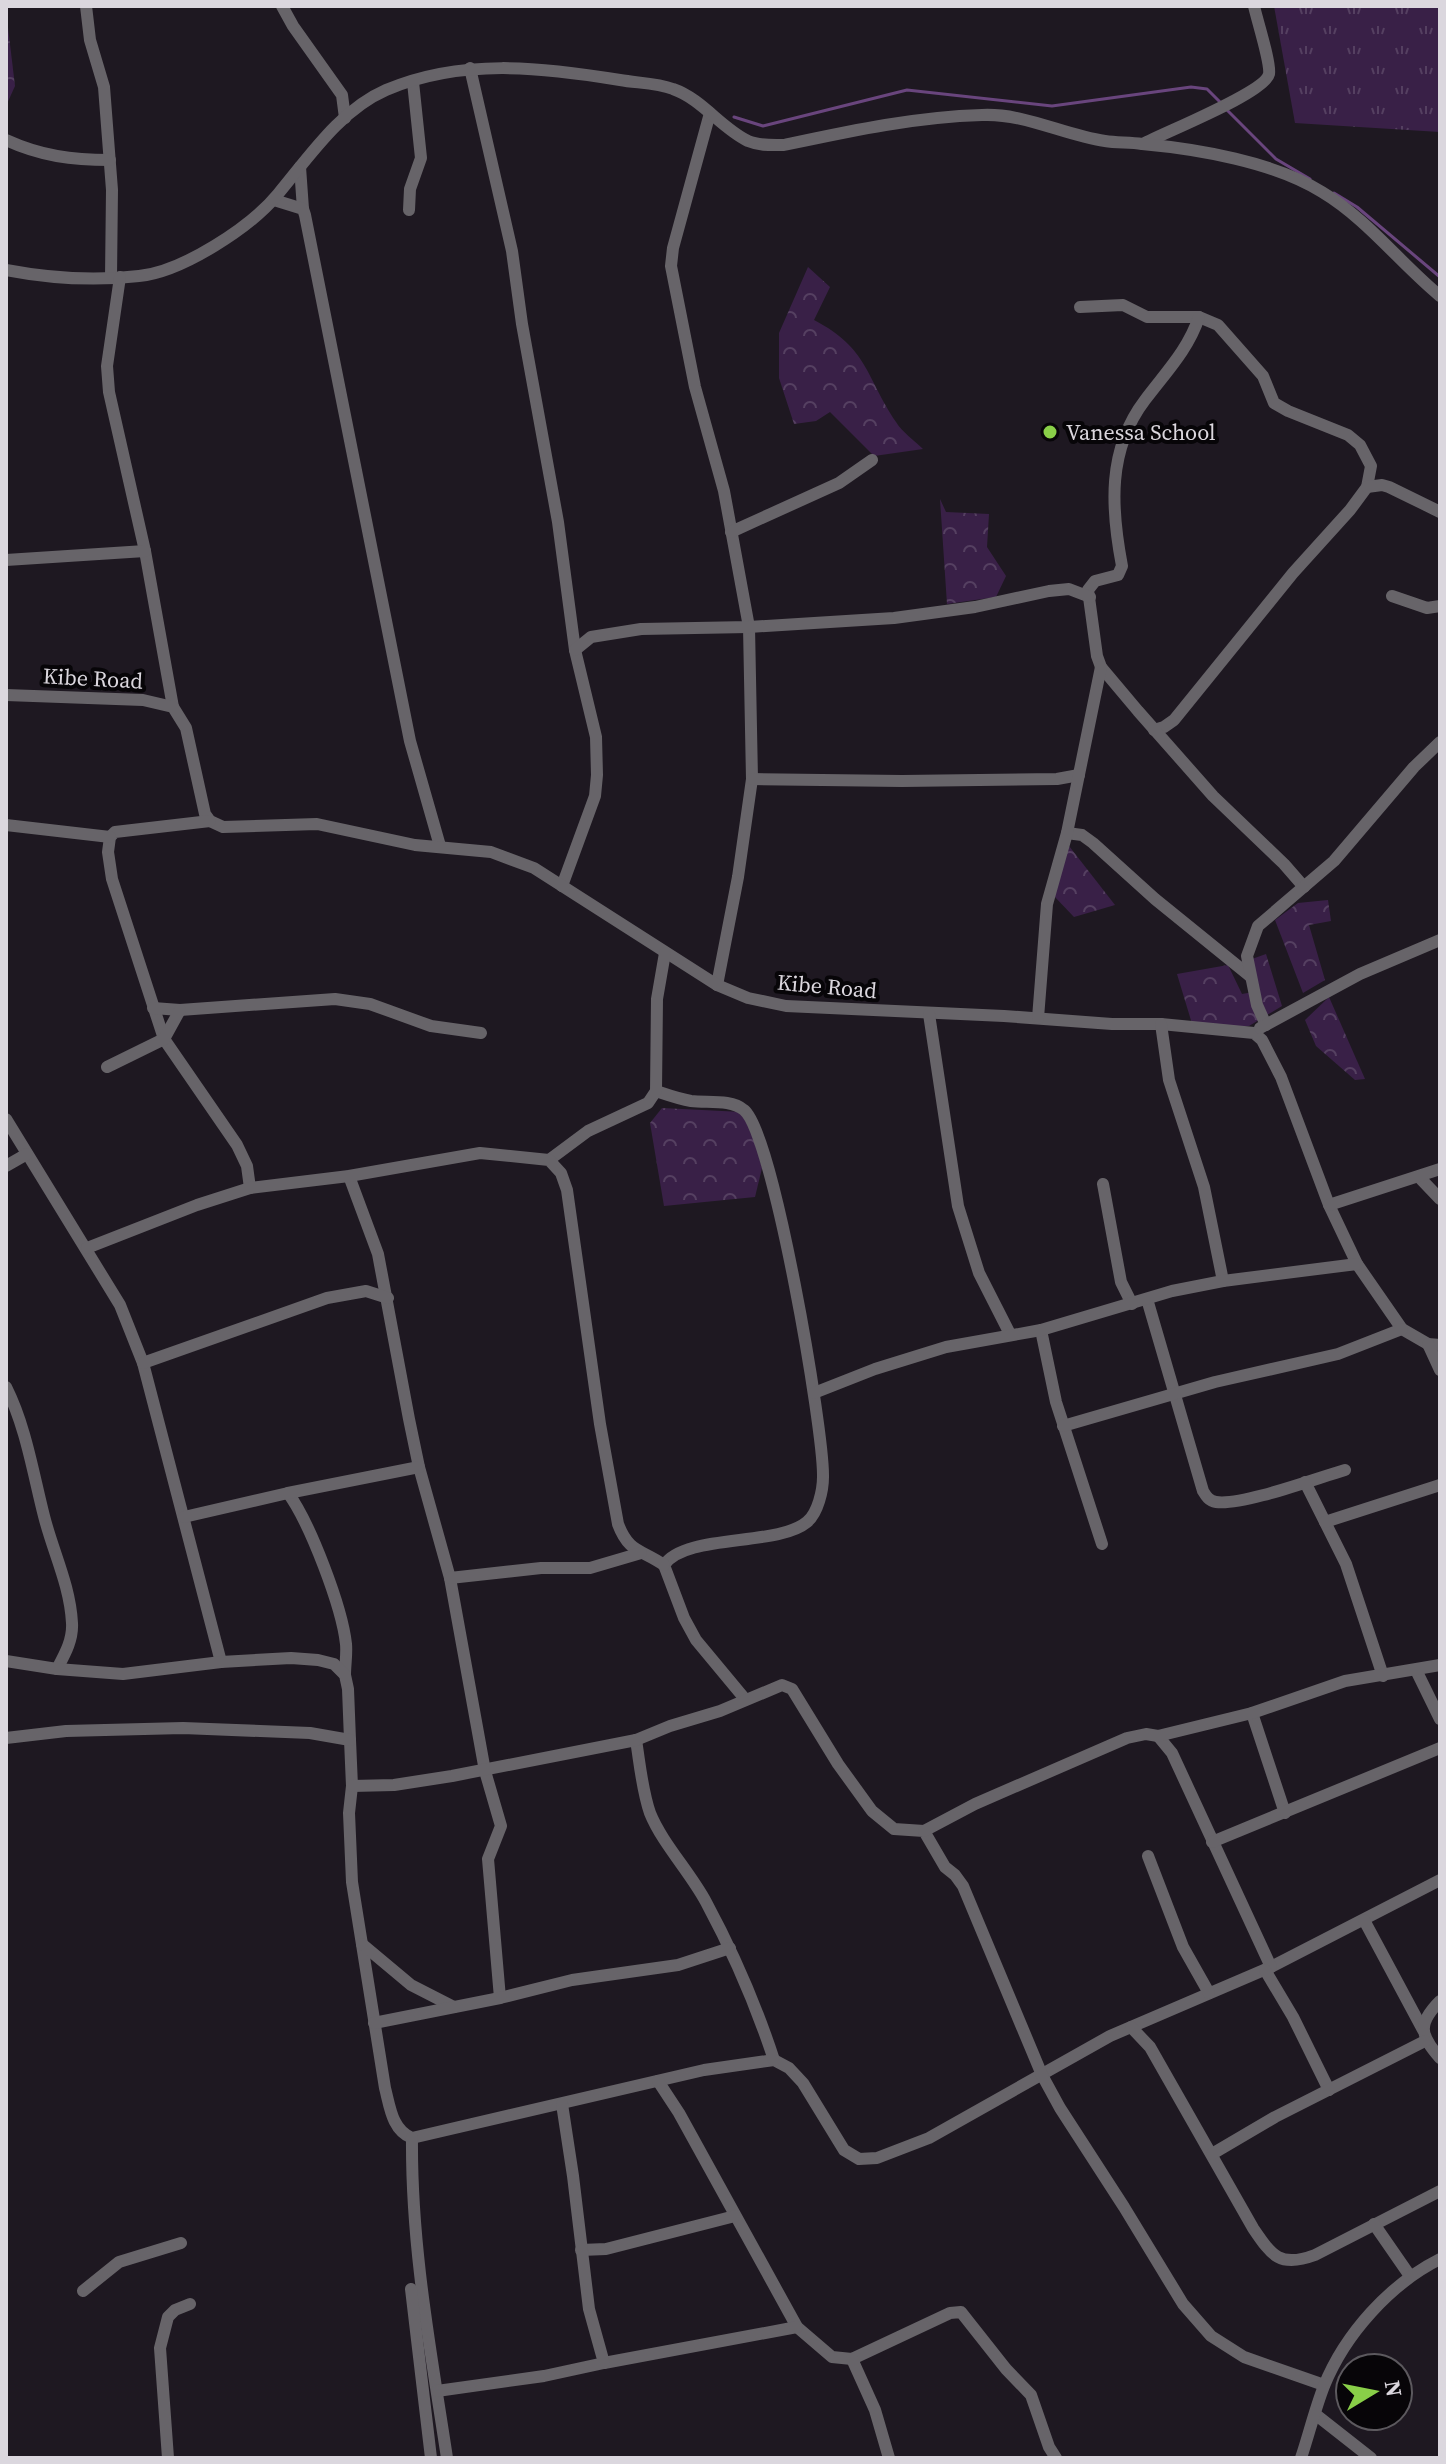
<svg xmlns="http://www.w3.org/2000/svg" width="1446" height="2464" viewBox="0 0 1446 2464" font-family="'Source Serif 4',serif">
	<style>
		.grass { fill: url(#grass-tufts) }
		.forest { fill: url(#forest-crowns) }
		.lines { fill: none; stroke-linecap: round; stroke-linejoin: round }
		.stream { stroke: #69457d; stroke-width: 3 }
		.minor { stroke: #676469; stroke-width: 12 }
		.poi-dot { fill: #89cf48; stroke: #070508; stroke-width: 3 }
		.labels { text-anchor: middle; stroke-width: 8; stroke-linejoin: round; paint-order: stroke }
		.poi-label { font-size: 22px; fill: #dbd7de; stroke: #070508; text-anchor: start }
		.street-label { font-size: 22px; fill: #dbd7de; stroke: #070508 }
	</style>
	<defs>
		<pattern id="grass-tufts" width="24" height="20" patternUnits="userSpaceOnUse" patternTransform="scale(2)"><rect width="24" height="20" fill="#392047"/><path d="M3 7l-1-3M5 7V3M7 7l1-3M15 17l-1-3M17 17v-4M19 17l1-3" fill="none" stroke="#554061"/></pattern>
		<pattern id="forest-crowns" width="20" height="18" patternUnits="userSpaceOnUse" patternTransform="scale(2)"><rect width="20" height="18" fill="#392047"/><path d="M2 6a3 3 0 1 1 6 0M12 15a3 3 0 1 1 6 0" fill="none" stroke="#554061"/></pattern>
	</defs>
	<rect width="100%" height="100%" fill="#1e1821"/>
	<!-- grass -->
	<path class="grass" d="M1274 6H1440V132L1295 123Z"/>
	<!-- forest -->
	<g class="forest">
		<path d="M6 11 15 86 6 106Z"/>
		<path d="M808 267 830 287 814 320C869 349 865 376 896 422 902 432 914 440 923 449L874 456 830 412 816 421 794 424 779 378V333Z"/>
		<path d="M940 499 946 512 989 514 987 547 1006 576 996 597 947 604Z"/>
		<path d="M1069 846 1115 905 1074 917 1053 895Z"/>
		<path d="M1328 900 1331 921 1309 925 1325 980 1303 993 1275 920 1298 903Z"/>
		<path d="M1266 954 1282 1006 1249 1026 1193 1027 1177 974 1228 965 1242 994 1259 991 1252 959Z"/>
		<path d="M1329 997 1365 1079 1355 1080 1316 1046 1305 1020Z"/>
		<path d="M662 1108 742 1112 755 1141 762 1168 755 1197 664 1206 650 1123Z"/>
	</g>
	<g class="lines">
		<!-- stream -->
		<g class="stream">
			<path d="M1227 110 1276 159 1310 179"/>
			<path d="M734 117 763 126 907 90 1052 106 1191 87 1207 89 1222 104"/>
			<path d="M1334 193 1357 207 1440 277"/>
		</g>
		<!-- minor -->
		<g class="minor">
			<path d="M86 6 90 40 104 87 112 190 111 277"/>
			<path d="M282 6 293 26 342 95 345 118"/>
			<path d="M470 68 512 251 522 324 558 522 575 650 596 737 597 775 595 796 562 886"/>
			<path d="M710 113 673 248 671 266 695 387 724 491 749 627 752 779 738 877 717 985"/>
			<path d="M6 140C41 156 72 160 110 160"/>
			<path d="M1143 144C1165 132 1265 93 1269 74 1271 63 1257 20 1254 6"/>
			<path d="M300 167 303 209"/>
			<path d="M274 200 303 209 305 215 410 741 440 846"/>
			<path d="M409 210 410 189 421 158 413 82"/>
			<path d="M6 270C48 278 96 281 139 276 182 272 251 227 278 194 309 157 340 110 386 90 461 58 542 67 620 80 637 83 657 83 673 89 702 99 721 128 748 141 760 146 772 145 784 145 850 131 914 117 982 115 1025 113 1063 135 1105 141 1117 143 1130 142 1142 144 1198 149 1274 162 1322 192 1367 219 1400 263 1440 296"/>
			<path d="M120 277 107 366 109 392 145 551 173 707"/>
			<path d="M1080 307 1123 305 1147 317H1199L1218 325 1263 376 1274 403 1288 411 1348 435 1360 445 1371 466 1367 487 1350 510 1293 573 1174 720 1164 727 1154 730"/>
			<path d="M1199 317C1188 350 1166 372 1145 400 1107 450 1111 508 1122 566L1118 575 1095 581 1088 590 1097 656 1101 667 1138 711 1213 796 1284 864 1304 887"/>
			<path d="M1367 487 1382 485 1389 487 1440 512"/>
			<path d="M731 532 839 483 872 460"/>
			<path d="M6 560 145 551"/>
			<path d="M1392 596 1427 608 1440 606"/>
			<path d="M575 650 591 637 641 629 749 627 894 618 975 607 1049 591 1069 589 1090 597"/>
			<path d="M6 695 143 700 173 707 186 728 205 814 210 821 223 827 317 824 415 845 491 852 534 868 717 985 748 998 786 1006 1004 1016 1112 1024H1161L1254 1033 1262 1040 1281 1077 1329 1205 1357 1264 1402 1329 1428 1344 1440 1345"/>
			<path d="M752 779 902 781 1057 779 1079 775"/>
			<path d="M210 821 115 832 110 837 108 852 112 879 164 1039 237 1145 247 1166 250 1188"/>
			<path d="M6 825 110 837"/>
			<path d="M1067 833 1082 835 1093 843 1155 899 1250 976"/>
			<path d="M153 1008 180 1010 335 999 370 1004 431 1026 481 1033"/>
			<path d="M929 1014 958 1206 979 1273 1010 1334"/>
			<path d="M1038 1018 1047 904 1067 833 1101 667"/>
			<path d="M1161 1024 1169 1080 1204 1187 1223 1281"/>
			<path d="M1266 1025 1257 1005 1247 956 1258 926 1334 861 1414 767 1440 742"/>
			<path d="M1260 1028 1360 974 1440 940"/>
			<path d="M107 1067 164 1039 180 1010"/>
			<path d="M656 1091C668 1095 679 1099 691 1101 708 1103 731 1099 744 1110 773 1133 824 1430 823 1477 823 1490 818 1513 807 1522 777 1547 686 1533 664 1565L684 1618 696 1640 745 1699"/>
			<path d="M6 1119 120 1305 143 1363 221 1662"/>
			<path d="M549 1160 588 1131 648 1103 656 1091 657 999 665 953"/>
			<path d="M6 1166 27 1154"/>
			<path d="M349 1176 378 1254 409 1419 419 1467 450 1578 485 1771 501 1826 488 1859 500 1998"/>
			<path d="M1419 1177 1440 1199"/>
			<path d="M1103 1184 1121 1282 1132 1304"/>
			<path d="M1329 1205 1440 1169"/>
			<path d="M87 1248 197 1205 250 1188 349 1176 480 1153 549 1160 561 1173 567 1190 600 1424 618 1524C629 1553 641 1549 664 1565"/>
			<path d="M1147 1299 1203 1491C1206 1496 1209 1501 1216 1502 1242 1506 1317 1478 1345 1470"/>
			<path d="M1041 1330 1056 1402 1102 1544"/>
			<path d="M1428 1344 1440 1370"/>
			<path d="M143 1363 327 1298 366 1291 388 1298"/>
			<path d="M6 1387C26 1427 33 1473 44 1516 53 1552 70 1585 72 1623 73 1640 65 1654 57 1669"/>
			<path d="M814 1393 875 1369 946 1347 1041 1330 1172 1291 1223 1281 1357 1264"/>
			<path d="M1063 1426 1215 1382 1338 1354 1402 1329"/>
			<path d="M1305 1482 1346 1564 1383 1676"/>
			<path d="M288 1493C310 1523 342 1607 346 1644 347 1654 345 1665 345 1675"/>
			<path d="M184 1517 288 1493 419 1467"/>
			<path d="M1325 1522 1440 1485"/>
			<path d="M450 1578 541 1568H590L641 1553"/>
			<path d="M6 1661 57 1669 123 1674 221 1662 291 1658 318 1660 334 1664 345 1675 348 1689 350 1740 352 1786 349 1813 352 1882 385 2088C390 2107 392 2130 412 2138L704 2070 774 2060 789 2068 803 2083 844 2150 859 2159 877 2158 929 2138 1110 2036 1271 1967 1440 1880"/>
			<path d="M1416 1670 1440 1719"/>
			<path d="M1252 1713 1285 1813"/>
			<path d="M1158 1736 1172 1753 1271 1967"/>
			<path d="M6 1738 66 1731 183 1728 310 1733 350 1740"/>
			<path d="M636 1740C640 1765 642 1790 650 1813 662 1843 690 1872 706 1902 734 1954 756 2005 774 2060"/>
			<path d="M352 1786 394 1785 452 1776 636 1740 670 1726 720 1711 782 1685 792 1689 838 1764 872 1811 894 1829 924 1831 945 1867 955 1875 963 1886 1042 2075 1060 2108 1124 2207 1183 2304 1211 2336 1244 2357 1324 2385"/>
			<path d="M924 1831 975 1804 1127 1738 1146 1734 1158 1736 1252 1713 1345 1681 1440 1665"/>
			<path d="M1212 1842 1440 1748"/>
			<path d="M1148 1856 1183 1947 1209 1993"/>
			<path d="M1364 1920 1423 2030"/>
			<path d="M362 1944 411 1985 454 2007"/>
			<path d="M1265 1970 1293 2017 1329 2090"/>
			<path d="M1440 2001C1417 2024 1420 2035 1440 2058"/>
			<path d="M374 2023 500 1998 572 1980 678 1965 730 1948"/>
			<path d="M1131 2027 1150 2047 1253 2228C1272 2256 1280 2268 1315 2255L1440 2191"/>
			<path d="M658 2081 679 2113 797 2327 832 2357 852 2359 950 2313 961 2312 1006 2369 1031 2395 1049 2447 1056 2458"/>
			<path d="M412 2138C411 2247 431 2352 447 2458"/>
			<path d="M1212 2154 1275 2117 1425 2041"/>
			<path d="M1374 2224 1410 2276"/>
			<path d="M581 2250 606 2249 735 2216"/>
			<path d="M411 2289 431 2458"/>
			<path d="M83 2291 119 2262 181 2243"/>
			<path d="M852 2359 875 2410 889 2458"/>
			<path d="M604 2363 797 2327"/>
			<path d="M437 2391 544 2376 604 2363 589 2309 573 2176 562 2104"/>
			<path d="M1315 2414 1371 2458"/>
			<path d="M168 2458 160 2348 168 2317 175 2310 190 2304"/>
			<path d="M1301 2458C1309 2434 1315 2409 1324 2386 1345 2334 1390 2284 1440 2259"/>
		</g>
	</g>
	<!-- markers -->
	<circle class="poi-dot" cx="1050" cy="432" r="8"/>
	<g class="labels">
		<!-- poi labels -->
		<g class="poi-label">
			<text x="1066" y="440">Vanessa School</text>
		</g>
		<!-- street labels -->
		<g class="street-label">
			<text transform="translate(93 678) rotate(3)" y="8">Kibe Road</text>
			<text transform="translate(827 986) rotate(5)" y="8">Kibe Road</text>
		</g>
	</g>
	<!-- border -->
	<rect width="1446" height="2464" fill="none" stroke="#dbd7de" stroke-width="16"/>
	<!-- north arrow -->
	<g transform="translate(1374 2392) rotate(80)"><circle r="38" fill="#070508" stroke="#5c595e" stroke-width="2"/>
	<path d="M0-6L14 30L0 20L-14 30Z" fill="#89cf48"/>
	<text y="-12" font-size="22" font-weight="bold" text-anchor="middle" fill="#dbd7de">N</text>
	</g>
</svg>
